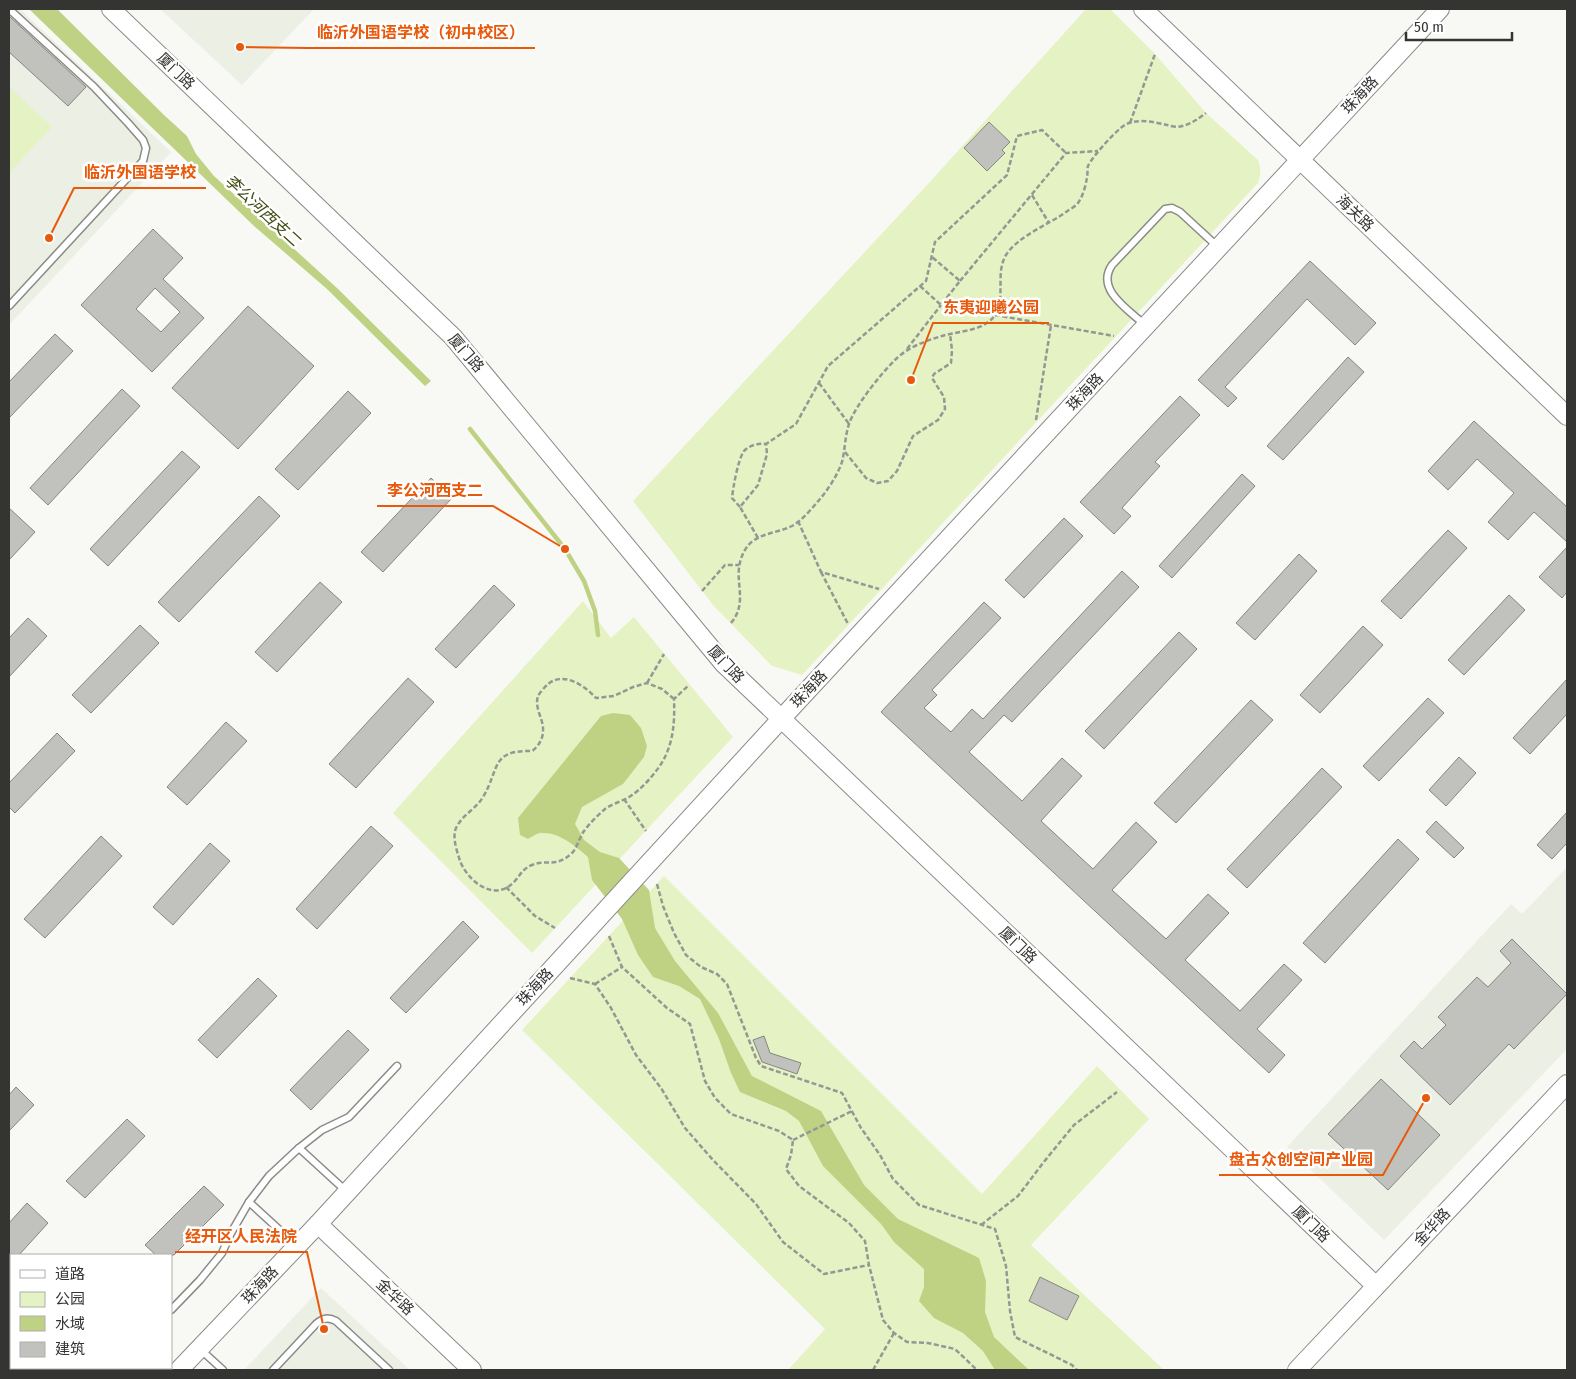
<svg xmlns="http://www.w3.org/2000/svg" width="1576" height="1379" viewBox="0 0 1576 1379" font-family="'Fira Sans Condensed','Noto Sans SC',sans-serif">
	<style>
		.built { fill: #ecefe3 }
		.green { fill: #e5f2c3 }
		.water { fill: #bfd284 }
		.lines { fill: none; stroke-linecap: round; stroke-linejoin: round }
		.stream { stroke: #bfd284; stroke-width: 4.5 }
		.building { fill: #c1c2be; stroke: #858682; fill-rule: evenodd }
		.lane-casing { stroke: #8a8b88; stroke-width: 9 }
		.secondary-casing { stroke: #8a8b88; stroke-width: 20 }
		.path { stroke: #969794; stroke-width: 2.5; stroke-dasharray: 5 2.5; stroke-linecap: butt }
		.lane { stroke: #fff; stroke-width: 6 }
		.secondary { stroke: #fff; stroke-width: 18 }
		.labels { text-anchor: middle; stroke-width: 5; stroke-linejoin: round; paint-order: stroke }
		.street-label { font-size: 15px; fill: #343533; stroke: #fff }
		.water-label { font-size: 16px; font-style: italic; fill: #414c13; stroke: #fff }
		.leader { fill: none; stroke: #e8590c; stroke-width: 2 }
		.callout-dot { fill: #e8590c; stroke: #fff; stroke-width: 2 }
		.callout-label { font-size: 16px; text-anchor: middle; font-weight: bold; fill: #e8590c; stroke: #fff; stroke-width: 5; stroke-linejoin: round; paint-order: stroke }
	</style>
	<rect width="100%" height="100%" fill="#f8f9f5"/>
	<!-- built -->
	<g class="built">
		<path d="M9 9H20L171 152 9 325Z"/>
		<path d="M160 9H314L242 85Z"/>
		<path d="M1567 867V1049L1384 1240 1287 1147 1511 904 1522 914Z"/>
		<path d="M321 1288 410 1370H244Z"/>
	</g>
	<!-- green -->
	<g class="green">
		<path d="M1086 9H1110L1155 54 1206 113 1258 160C1261 168 1261 175 1258 183L802 675 772 666 713 605 633 501 928 184Z"/>
		<path d="M9 87 52 127 9 173Z"/>
		<path d="M583 601 611 638 634 617 733 737 532 953 393 813Z"/>
		<path d="M664 876 982 1194 1097 1066 1149 1119 1031 1245 1164 1370H788L825 1329 522 1030Z"/>
	</g>
	<!-- water -->
	<g class="water">
		<path d="M29 9H57L164 115 187 136 196 154 214 176 337 288 431 381 425 386 327 289 254 226Z"/>
		<path d="M613 713 630 715 641 728 647 746 644 757 623 784 582 807 575 824 584 840 600 852 619 858 649 890 655 928 675 961 718 1013 752 1076 821 1111 864 1185 898 1219 979 1258 986 1281 985 1312 994 1337 1029 1370H995L983 1351 963 1333 934 1318 919 1301 924 1287V1269L894 1242 881 1224 823 1166 799 1121 786 1111 740 1092 731 1073 719 1039 700 999 679 986 653 977 638 955 622 919 592 880 588 857C576 847 561 833 543 833 538 832 532 837 528 839L520 835 518 818 601 716Z"/>
	</g>
	<g class="lines">
		<!-- stream -->
		<path class="stream" d="M470 429 565 549 584 581 595 611 598 635"/>
	</g>
	<!-- building -->
	<g class="building">
		<path d="M9 16 86 87 68 106 9 52Z"/>
		<path d="M989 122 1010 142 1002 150 1005 153 987 171 964 148Z"/>
		<path d="M153 229 183 258 163 279 204 318 152 372 81 305ZM155 288 180 312 161 332 136 309Z"/>
		<path d="M1310 261 1376 323 1355 345 1307 299 1225 387 1237 398 1228 407 1198 380Z"/>
		<path d="M248 306 314 366 238 449 172 388Z"/>
		<path d="M55 334 73 351 9 418V382Z"/>
		<path d="M1348 357 1364 372 1283 460 1267 446Z"/>
		<path d="M122 389 140 406 48 505 30 488Z"/>
		<path d="M348 391 371 413 298 490 275 469Z"/>
		<path d="M1180 396 1200 415 1155 462 1160 466 1122 508 1131 516 1114 534 1080 502Z"/>
		<path d="M1474 421 1567 507V542L1534 512 1508 540 1488 522 1514 493 1477 459 1448 490 1428 471Z"/>
		<path d="M182 451 200 467 108 566 90 549Z"/>
		<path d="M1242 474 1255 486 1172 578 1159 566Z"/>
		<path d="M431 478 452 498 383 572 361 552Z"/>
		<path d="M259 496 280 516 179 622 158 602Z"/>
		<path d="M9 508 35 532 9 560Z"/>
		<path d="M1064 518 1083 536 1024 598 1005 580Z"/>
		<path d="M1448 530 1467 548 1401 619 1381 601Z"/>
		<path d="M1567 547V592L1562 598 1539 577Z"/>
		<path d="M1299 554 1317 571 1255 640 1236 623Z"/>
		<path d="M1122 571 1139 587 1012 722 1004 715 969 752 1022 801 1062 758 1082 776 1041 821 1093 869 1136 822 1157 842 1112 890 1166 939 1208 894 1229 913 1185 960 1240 1011 1284 964 1302 980 1257 1029 1285 1055 1269 1073 881 712 984 602 1001 618 932 690 937 695 924 708 951 732 972 709 983 719Z"/>
		<path d="M320 582 342 602 277 672 255 652Z"/>
		<path d="M494 585 515 605 456 668 435 649Z"/>
		<path d="M1509 595 1525 610 1464 675 1448 660Z"/>
		<path d="M28 618 47 636 9 677V638Z"/>
		<path d="M140 625 159 643 91 713 72 695Z"/>
		<path d="M1363 626 1383 645 1320 713 1300 695Z"/>
		<path d="M1179 632 1197 649 1104 749 1085 731Z"/>
		<path d="M408 678 434 702 356 788 329 764Z"/>
		<path d="M1567 679V714L1530 754 1513 738Z"/>
		<path d="M1428 698 1444 713 1379 781 1363 766Z"/>
		<path d="M1251 700 1273 720 1176 823 1154 803Z"/>
		<path d="M226 722 247 741 187 805 167 787Z"/>
		<path d="M57 733 75 751 15 813 9 807V783Z"/>
		<path d="M1459 757 1476 773 1446 806 1429 790Z"/>
		<path d="M1322 768 1342 787 1247 888 1227 869Z"/>
		<path d="M1567 812V843L1552 859 1537 845Z"/>
		<path d="M1436 821 1464 848 1454 858 1426 832Z"/>
		<path d="M371 826 393 846 317 929 296 909Z"/>
		<path d="M101 836 122 856 45 938 24 919Z"/>
		<path d="M1398 839 1419 859 1325 963 1303 943Z"/>
		<path d="M210 843 230 861 173 925 153 907Z"/>
		<path d="M463 921 479 937 406 1013 390 998Z"/>
		<path d="M1512 939 1567 994 1514 1049 1509 1044 1450 1105 1400 1056 1414 1041 1422 1049 1446 1025 1438 1017 1477 977 1488 987 1511 963 1500 951Z"/>
		<path d="M258 978 277 996 217 1058 198 1040Z"/>
		<path d="M348 1030 369 1050 311 1110 290 1090Z"/>
		<path d="M764 1036 770 1053 801 1063 797 1074 762 1062 753 1040Z"/>
		<path d="M1381 1079 1440 1135 1388 1190 1328 1134Z"/>
		<path d="M16 1087 34 1105 9 1131V1095Z"/>
		<path d="M127 1119 145 1136 85 1198 66 1181Z"/>
		<path d="M204 1186 224 1205 174 1255H156L145 1245Z"/>
		<path d="M27 1203 48 1223 19 1255H9V1223Z"/>
		<path d="M1040 1277 1079 1296 1067 1320 1029 1301Z"/>
	</g>
	<g class="lines">
		<!-- lane casing -->
		<g class="lane-casing">
			<g id="lane">
				<path d="M9 306 143 161 146 148 143 140 128 123 94 87 9 9"/>
				<path d="M1145 325C1129 310 1095 290 1112 265L1165 209 1172 208 1180 212 1218 247"/>
				<path d="M299 1148 346 1191"/>
				<path d="M249 1202 296 1245"/>
				<path d="M171 1310 200 1280 222 1253 231 1233 249 1202 269 1176 299 1148 322 1130 349 1117 397 1066"/>
				<path d="M200 1349 223 1370"/>
				<path d="M115 1370 117 1368"/>
				<path d="M273 1370 316 1324C323 1318 328 1317 336 1321L389 1370"/>
			</g>
		</g>
		<!-- secondary casing -->
		<g class="secondary-casing">
			<g id="secondary">
				<path d="M111 9 453 337 724 664 1376 1286"/>
				<path d="M1143 9 1567 416"/>
				<path d="M318 1224 472 1370"/>
				<path d="M179 1370 318 1224 781 719 1440 9"/>
				<path d="M1297 1370 1567 1084"/>
			</g>
		</g>
		<!-- path -->
		<g class="path">
			<path d="M1130 123 1155 54"/>
			<path d="M1032 195 1049 223"/>
			<path d="M960 281 1066 153 1098 151"/>
			<path d="M920 286 941 305 960 281 932 257"/>
			<path d="M995 315 1114 336"/>
			<path d="M907 349 941 305"/>
			<path d="M819 383 849 424"/>
			<path d="M1036 420 1051 325"/>
			<path d="M845 452 866 478 877 483 888 481 897 471 913 436 938 420 945 409 944 397 932 378 934 374 951 363 952 350 950 334"/>
			<path d="M740 507 732 498C733 488 738 459 744 451 750 445 758 443 766 444"/>
			<path d="M798 521 821 572 879 589"/>
			<path d="M758 538 740 507 758 485 767 454 766 444 796 424 828 366 926 281 935 242 1007 175 1017 136 1042 130 1066 153"/>
			<path d="M821 572 848 624"/>
			<path d="M702 591 725 565H739"/>
			<path d="M731 623C751 599 729 577 745 550 754 533 776 534 792 526 803 520 812 508 820 499 829 488 837 476 842 462 845 450 845 436 849 424 855 406 880 375 894 361 906 348 925 341 942 336 958 331 985 331 995 315 1006 297 995 273 1006 255 1018 236 1048 225 1066 212 1070 209 1075 207 1078 203 1083 196 1086 185 1087 177 1088 173 1087 169 1088 166 1092 157 1117 129 1125 125 1136 118 1154 122 1167 125 1171 126 1177 128 1182 126 1191 124 1198 119 1206 113"/>
			<path d="M647 683 664 654"/>
			<path d="M674 699 662 689 647 683 633 687 614 696 596 698C585 686 564 671 548 684 545 687 540 692 538 696 534 709 544 719 543 731 543 739 538 747 532 751 490 750 500 769 483 797 476 809 462 815 456 828 452 838 457 851 460 861 468 881 493 902 513 883 520 876 522 869 532 865 547 859 555 868 571 854 577 849 579 838 584 831 589 824 598 815 605 809 613 803 624 801 632 795 640 790 650 779 656 771 673 750 675 725 674 699L689 685"/>
			<path d="M624 799 646 831"/>
			<path d="M657 884 663 906 674 933 686 955 701 967 717 974 727 984 756 1058 761 1066 842 1093 861 1128 880 1155 893 1179 919 1205 995 1229 1006 1266 1010 1311 1015 1337 1072 1365 1077 1370"/>
			<path d="M506 887 535 916 555 928"/>
			<path d="M609 936 622 967 667 1008 690 1024 705 1081 715 1098 731 1114 779 1131 793 1140 791 1155 786 1169 799 1186 849 1223 865 1241 869 1265 883 1320 894 1333 907 1342 928 1343 955 1349 977 1370"/>
			<path d="M570 978 595 984 611 1008 636 1055 661 1088 685 1128 713 1160 756 1204 783 1242 824 1274 869 1265"/>
			<path d="M595 984 622 967"/>
			<path d="M793 1140 852 1111"/>
			<path d="M981 1225 1018 1196 1043 1163 1074 1125 1117 1092"/>
			<path d="M873 1370 894 1333"/>
		</g>
		<!-- lane -->
		<use href="#lane" class="lane"/>
		<!-- secondary -->
		<use href="#secondary" class="secondary"/>
	</g>
	<g class="labels">
		<!-- street labels -->
		<g class="street-label">
			<text transform="translate(176 71) rotate(44)" y="5">厦门路</text>
			<text transform="translate(1360 95) rotate(-47)" y="5">珠海路</text>
			<text transform="translate(1355 213) rotate(44)" y="5">海关路</text>
			<text transform="translate(466 353) rotate(49)" y="5">厦门路</text>
			<text transform="translate(1085 392) rotate(-47)" y="5">珠海路</text>
			<text transform="translate(726 664) rotate(47)" y="5">厦门路</text>
			<text transform="translate(809 689) rotate(-47)" y="5">珠海路</text>
			<text transform="translate(1018 945) rotate(44)" y="5">厦门路</text>
			<text transform="translate(535 987) rotate(-47)" y="5">珠海路</text>
			<text transform="translate(1311 1224) rotate(44)" y="5">厦门路</text>
			<text transform="translate(1432 1227) rotate(-47)" y="5">金华路</text>
			<text transform="translate(260 1285) rotate(-47)" y="5">珠海路</text>
			<text transform="translate(395 1297) rotate(43)" y="5">金华路</text>
		</g>
		<!-- water labels -->
		<g class="water-label">
			<text transform="translate(263 210) rotate(43)" y="6">李公河西支二</text>
		</g>
	</g>
	<!-- callouts -->
	<path class="leader" d="M240 47L307 48H535M49 238L74 188H206M911 380L933 323H1049M565 549L493 506H377M1426 1098L1383 1175H1219M324 1329L307 1252H175"/>
	<g class="callout-dot">
		<circle cx="240" cy="47" r="5"/>
		<circle cx="49" cy="238" r="5"/>
		<circle cx="911" cy="380" r="5"/>
		<circle cx="565" cy="549" r="5"/>
		<circle cx="1426" cy="1098" r="5"/>
		<circle cx="324" cy="1329" r="5"/>
	</g>
	<g class="callout-label">
		<text x="421" y="38">临沂外国语学校（初中校区）</text>
		<text x="140" y="178">临沂外国语学校</text>
		<text x="991" y="313">东夷迎曦公园</text>
		<text x="435" y="496">李公河西支二</text>
		<text x="1301" y="1165">盘古众创空间产业园</text>
		<text x="241" y="1242">经开区人民法院</text>
	</g>
	<!-- border -->
	<rect width="1576" height="1379" fill="none" stroke="#343533" stroke-width="20"/>
	<!-- legend -->
	<rect x="10" y="1254" width="162" height="115" fill="#ffffff" stroke="#aeaead"/>
	<rect x="20" y="1270" width="25" height="8" fill="#ffffff" stroke="#aeaead"/>
	<text x="55" y="1279" font-size="15" fill="#343533">道路</text>
	<rect x="20" y="1292" width="25" height="15" fill="#e5f2c3" stroke="#aeaead"/>
	<text x="55" y="1304" font-size="15" fill="#343533">公园</text>
	<rect x="20" y="1316" width="25" height="15" fill="#bfd284" stroke="#aeaead"/>
	<text x="55" y="1329" font-size="15" fill="#343533">水域</text>
	<rect x="20" y="1342" width="25" height="15" fill="#c1c2be" stroke="#aeaead"/>
	<text x="55" y="1354" font-size="15" fill="#343533">建筑</text>
	<!-- scale -->
	<path d="M1406 32v8h106v-8" fill="none" stroke="#343533" stroke-width="2.5"/>
	<text x="1414" y="32" font-size="15" fill="#343533" stroke="#ffffff" stroke-width="4" paint-order="stroke">50 m</text>
</svg>
